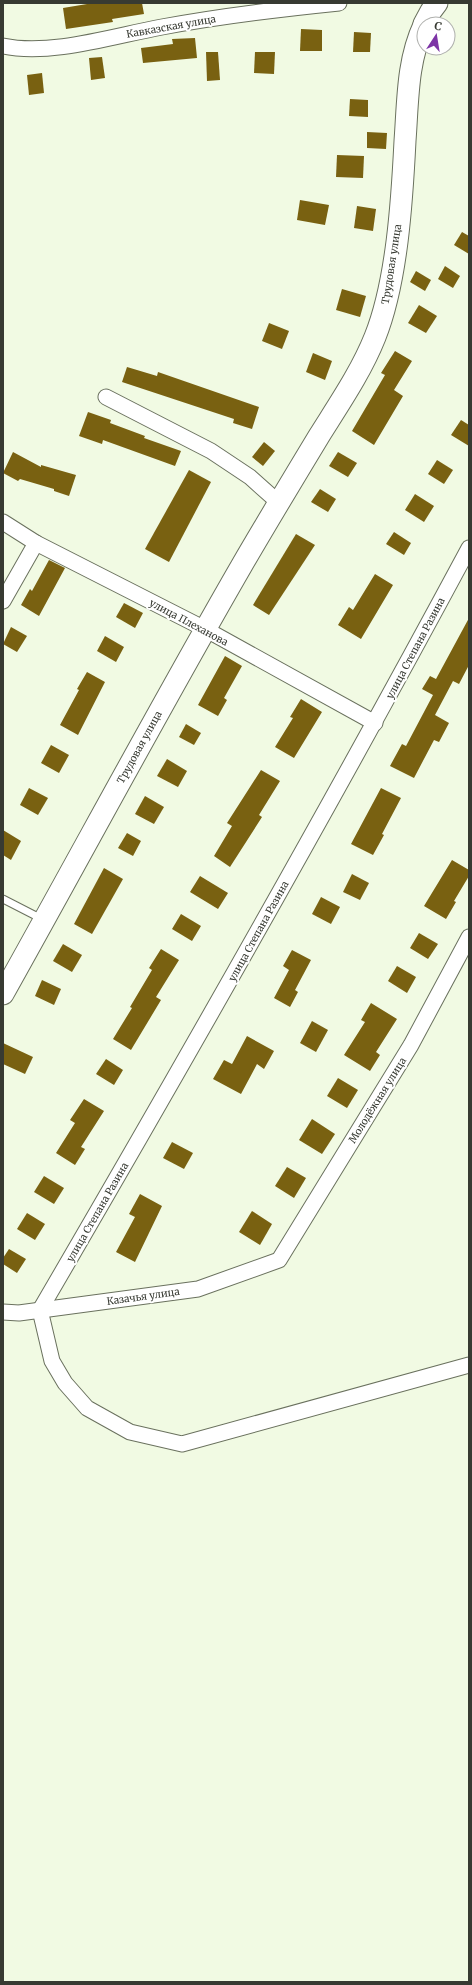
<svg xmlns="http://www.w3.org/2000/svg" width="472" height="1985" viewBox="0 0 472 1985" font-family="Merriweather,serif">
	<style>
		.building { fill: #796111 }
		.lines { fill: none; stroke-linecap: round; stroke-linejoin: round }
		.lane-casing { stroke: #6a715e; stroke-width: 9 }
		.street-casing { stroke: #6a715e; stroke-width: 17 }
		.secondary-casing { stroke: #6a715e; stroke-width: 23 }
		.lane { stroke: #fff; stroke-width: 7 }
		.street { stroke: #fff; stroke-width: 15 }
		.secondary { stroke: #fff; stroke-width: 21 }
		.labels { text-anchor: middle; stroke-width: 4; stroke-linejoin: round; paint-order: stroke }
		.street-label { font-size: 10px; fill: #373a32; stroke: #fff }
	</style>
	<rect width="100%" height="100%" fill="#f1fae3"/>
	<!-- building -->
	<g class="building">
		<path d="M93 3H142L144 14 112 19 113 22 66 29 63 8Z"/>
		<path d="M301 29 322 30V51H300Z"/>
		<path d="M354 32 371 33 370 52H353Z"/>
		<path d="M195 38 197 58 143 63 141 48 173 44 172 39Z"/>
		<path d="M206 52H218L220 80 207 81Z"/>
		<path d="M255 52H275L274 74 254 73Z"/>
		<path d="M102 57 105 78 91 80 89 58Z"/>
		<path d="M42 73 44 93 29 95 27 75Z"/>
		<path d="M350 99 368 100V117L349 116Z"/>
		<path d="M367 132 387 133 386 149 367 148Z"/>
		<path d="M337 155 364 156 363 178 336 177Z"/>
		<path d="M300 200 329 205 325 225 297 220Z"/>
		<path d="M357 206 376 209 373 231 354 228Z"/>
		<path d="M462 232 469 236V254L454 245Z"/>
		<path d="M445 266 460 276 453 288 438 279Z"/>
		<path d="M416 271 431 280 425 291 410 282Z"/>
		<path d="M342 289 366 296 360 317 336 310Z"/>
		<path d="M419 305 437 316 426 333 408 323Z"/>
		<path d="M269 323 289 331 282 349 262 341Z"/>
		<path d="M395 351 412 361 394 390 403 396 374 445 352 431 385 375 381 373Z"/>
		<path d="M313 353 332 361 325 380 306 372Z"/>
		<path d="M127 367 157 376 158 372 259 407 252 429 233 423 234 419 122 382Z"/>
		<path d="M88 412 111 420 110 423 145 436 144 438 181 451 175 466 103 440 102 444 79 436Z"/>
		<path d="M461 420 469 425V446L451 435Z"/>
		<path d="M264 442 275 451 263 466 252 457Z"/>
		<path d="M13 452 41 467V465L76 475 69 496 54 491V489L20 479 18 481 3 473Z"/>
		<path d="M338 452 357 463 348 477 329 466Z"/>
		<path d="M437 460 453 470 444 484 428 474Z"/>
		<path d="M189 470 211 482 169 562 145 549Z"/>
		<path d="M320 489 336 499 328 512 311 502Z"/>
		<path d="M415 494 434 506 424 522 405 510Z"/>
		<path d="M394 532 411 543 404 555 386 544Z"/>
		<path d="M296 534 315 545 269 615 253 605Z"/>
		<path d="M49 560 65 568 39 616 21 605 30 589 32 591Z"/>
		<path d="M375 574 393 585 361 639 338 625 349 607 353 610Z"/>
		<path d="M124 603 143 613 135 628 116 617Z"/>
		<path d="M469 618V665L459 684 453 681 435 715 449 723 439 742 434 740 414 778 390 766 402 744 406 746 433 695 422 689 430 676 436 679Z"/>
		<path d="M11 627 27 636 17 652 3 644Z"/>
		<path d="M105 636 124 647 116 662 97 651Z"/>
		<path d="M225 656 242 666 224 698 227 700 218 716 198 705Z"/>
		<path d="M87 672 105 682 78 735 60 725 79 690 77 689Z"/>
		<path d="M301 699 322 712 294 758 275 747 293 718 290 717Z"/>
		<path d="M186 724 201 733 194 745 179 737Z"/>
		<path d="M51 745 69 755 59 773 41 763Z"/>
		<path d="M167 759 187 771 178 787 157 776Z"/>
		<path d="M261 770 280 781 259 815 262 817 230 867 214 856 232 826 227 823Z"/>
		<path d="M29 788 48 798 38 815 20 805Z"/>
		<path d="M381 788 401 798 382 834 384 835 373 855 351 844Z"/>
		<path d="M145 796 164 807 154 824 135 814Z"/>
		<path d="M3 830 21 841 11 860 3 855Z"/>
		<path d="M127 833 141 841 133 856 118 848Z"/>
		<path d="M452 860 469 870V876L454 901 456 902 446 919 424 906Z"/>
		<path d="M104 868 123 879 92 934 74 924Z"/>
		<path d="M352 874 369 883 360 900 343 892Z"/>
		<path d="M200 876 228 893 218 909 190 892Z"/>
		<path d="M321 897 340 907 331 924 312 914Z"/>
		<path d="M181 914 201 926 192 941 172 929Z"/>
		<path d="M419 933 438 944 428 959 410 948Z"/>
		<path d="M63 944 82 955 72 972 53 961Z"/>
		<path d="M161 949 179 960 156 997 161 1000 131 1050 113 1039 132 1008 130 1007 152 970 149 968Z"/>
		<path d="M292 950 311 960 295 990 298 992 290 1007 274 998 289 970 283 966Z"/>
		<path d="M397 966 416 977 407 993 388 981Z"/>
		<path d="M42 980 61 989 54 1005 35 996Z"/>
		<path d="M371 1003 397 1019 376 1052 380 1055 370 1071 344 1055 365 1022 361 1020Z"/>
		<path d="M312 1021 328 1030 316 1052 300 1043Z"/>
		<path d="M247 1036 274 1051 264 1069 257 1064 241 1094 213 1079 224 1060 232 1064Z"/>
		<path d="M3 1043 33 1057 25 1074 3 1064Z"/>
		<path d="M106 1059 123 1070 114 1085 96 1074Z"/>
		<path d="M338 1078 358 1090 347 1108 327 1096Z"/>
		<path d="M84 1099 104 1111 81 1147 85 1149 75 1165 56 1153 75 1123 70 1120Z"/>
		<path d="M312 1119 335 1134 322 1154 299 1140Z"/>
		<path d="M172 1142 193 1153 184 1169 163 1158Z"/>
		<path d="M287 1167 306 1178 294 1198 275 1186Z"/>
		<path d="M44 1176 64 1188 54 1204 34 1192Z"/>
		<path d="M140 1194 162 1206 135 1262 116 1252 135 1217 129 1214Z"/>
		<path d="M252 1211 272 1224 260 1245 239 1232Z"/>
		<path d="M27 1213 45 1224 35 1240 17 1229Z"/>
		<path d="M9 1249 26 1259 17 1273 3 1264V1258Z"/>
	</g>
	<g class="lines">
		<!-- lane casing -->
		<g class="lane-casing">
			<path id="lane" d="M3 899 42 919"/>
		</g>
		<!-- street casing -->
		<g class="street-casing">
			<g id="street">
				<path d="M3 46C51 56 113 36 162 27 220 16 280 9 339 3"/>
				<path d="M106 397 211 451 250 477 278 502"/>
				<path d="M3 522 36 543 205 629 375 723"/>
				<path d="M469 548C331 805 187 1058 40 1310L52 1361 65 1383 87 1408 130 1432 182 1444 469 1365"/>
				<path d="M3 601 36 543"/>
				<path d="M3 1312 19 1313 198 1289 279 1260 411 1045 469 937"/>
			</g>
		</g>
		<!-- secondary casing -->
		<g class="secondary-casing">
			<g id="secondary">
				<path d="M424 24 431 11 437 3"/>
				<path d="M3 994C83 851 160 707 242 565 267 522 293 479 319 436 339 404 361 372 375 337 397 282 402 201 405 141 408 101 407 61 424 25"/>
			</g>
		</g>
		<!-- lane -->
		<use href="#lane" class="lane"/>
		<!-- street -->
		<use href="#street" class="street"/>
		<!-- secondary -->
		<use href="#secondary" class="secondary"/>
	</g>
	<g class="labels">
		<!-- street labels -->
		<g class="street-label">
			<text transform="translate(171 26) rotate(-10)" y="4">Кавказская улица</text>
			<text transform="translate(391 264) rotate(-81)" y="4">Трудовая улица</text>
			<text transform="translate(189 622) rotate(28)" y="4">улица Плеханова</text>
			<text transform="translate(415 648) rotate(-62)" y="4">улица Степана Разина</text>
			<text transform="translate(139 747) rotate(-61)" y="4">Трудовая улица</text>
			<text transform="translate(258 931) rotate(-61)" y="4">улица Степана Разина</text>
			<text transform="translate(377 1100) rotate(-58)" y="4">Молодёжная улица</text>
			<text transform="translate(97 1212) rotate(-60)" y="4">улица Степана Разина</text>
			<text transform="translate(143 1296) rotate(-8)" y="4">Казачья улица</text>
		</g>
	</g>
	<!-- border -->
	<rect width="472" height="1985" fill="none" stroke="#373a32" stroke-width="8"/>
	<!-- north arrow -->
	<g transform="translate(436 36) rotate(12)"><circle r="19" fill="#ffffff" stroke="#afb0ad"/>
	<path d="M0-3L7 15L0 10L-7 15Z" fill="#7d34a6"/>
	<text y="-6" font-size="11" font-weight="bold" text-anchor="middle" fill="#373a32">С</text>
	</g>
</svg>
